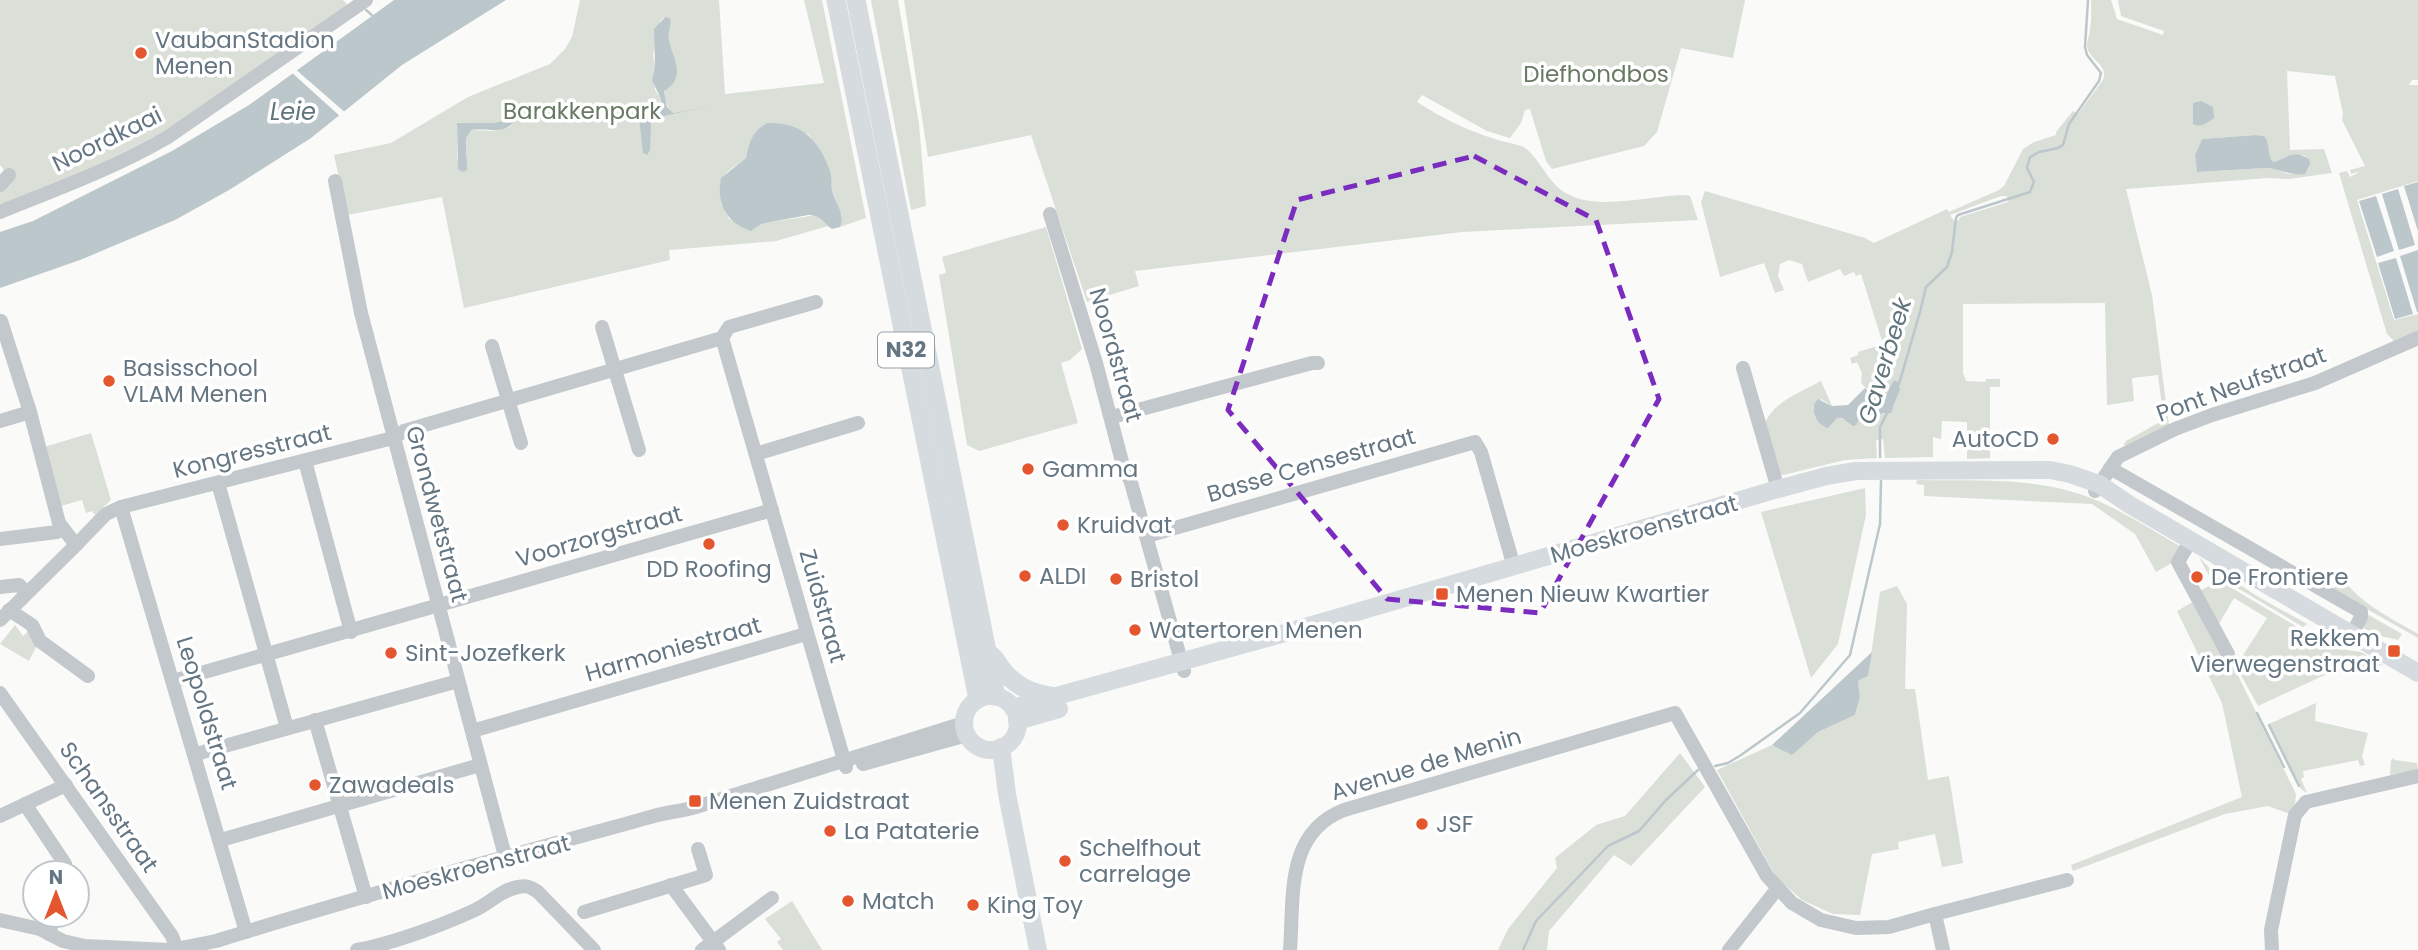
<svg xmlns="http://www.w3.org/2000/svg" width="2418" height="950" viewBox="0 0 2418 950" font-family="Poppins,sans-serif">
	<style>
		.green { fill: #dadfd7; fill-rule: evenodd }
		.water { fill: #bbc7cb }
		.pier { fill: #fafaf8 }
		.lines { fill: none; stroke-linecap: round; stroke-linejoin: round }
		.stream { stroke: #bbc7cb; stroke-width: 2.5 }
		.minor { stroke: #c3c8cc; stroke-width: 14 }
		.major { stroke: #d6dbdf; stroke-width: 18 }
		.highway { stroke: #d6dbdf; stroke-width: 19 }
		.marked { fill: none; stroke: #7b2cbf; stroke-width: 5; stroke-dasharray: 14 9; stroke-linejoin: round }
		.poi-dot { fill: #e4572e; stroke: #fff; stroke-width: 2.5 }
		.labels { text-anchor: middle; stroke-width: 7; stroke-linejoin: round; paint-order: stroke }
		.shield { fill: #fff; stroke: #939fa8; stroke-width: 2 }
		.shield-label { font-size: 21px; font-weight: bold; fill: #657683 }
		.poi-label { font-size: 23px; fill: #657683; stroke: #fff; text-anchor: start }
		.park-label { font-size: 23px; fill: #687a64; stroke: #fff }
		.street-label { font-size: 23px; fill: #657683; stroke: #fff }
		.water-label { font-size: 24px; font-style: italic; fill: #60757c; stroke: #fff }
	</style>
	<rect width="100%" height="100%" fill="#fafaf8"/>
	<!-- green -->
	<g class="green">
		<path d="M0 0H343L349 6C275 58 201 117 119 155 80 174 40 189 0 205V193L12 180 0 165Z"/>
		<path d="M580 0H719L725 94 824 83 804 0H822L866 218 840 227 842 215 832 190 829 170 816 145 808 134 767 123C752 131 749 142 746 158L727 172 720 184 721 203 729 219 751 230 761 224 816 215 828 226 776 241 669 250 670 260 464 308 442 197 347 215 334 155 391 143 468 97 550 64 565 49 572 37ZM664 17 670 18C668 41 656 97 672 113L703 107 665 116 641 129 639 118 662 107 661 99 655 90 653 73 655 65 653 55 660 21ZM521 109 510 127 492 131 471 130 466 137 467 158 457 160V123C470 122 484 125 497 123 507 121 507 112 521 109Z"/>
		<path d="M871 0H898L919 124 926 206 911 210Z"/>
		<path d="M904 0H1745L1733 58 1681 48 1657 132 1644 146 1552 169 1546 161 1530 109 1525 110 1521 123 1510 138 1487 131 1422 95 1417 102C1440 117 1468 131 1495 139 1503 142 1512 143 1521 146 1535 151 1546 178 1560 189 1590 214 1650 195 1686 195L1690 196 1698 220 1462 232 1135 271 1139 286 1087 302 1031 135 928 157Z"/>
		<path d="M2091 0H2111L2117 19 2163 35 2164 31 2121 16 2118 0H2418V80H2412L2409 85H2418V181L2357 200 2394 320 2418 314V331L2394 341 2387 334 2339 173 2347 171 2350 177 2361 171 2351 174 2350 170 2365 166 2342 120 2343 114 2335 76 2287 71 2290 150 2324 149 2332 173 2289 179 2269 178 2126 189 2152 295 2169 426 2126 449 2124 444 2126 441 2160 422H2164L2158 375 2132 378 2134 401 2107 405 2105 303 1963 304V373L1966 381 1985 382 1986 379H2000V387H1990V458L1967 459V422L1942 421 1941 439 1933 437V457L1885 458 1883 439 1876 440 1877 458 1845 460 1783 475 1780 474 1764 427C1770 403 1801 392 1821 381L1832 406 1821 399 1813 407 1814 416 1818 421 1832 422 1837 417 1856 424 1863 412 1887 414 1894 406 1899 389 1888 394 1884 399H1877L1861 383 1862 373 1857 362 1852 364 1850 358 1858 355V352L1883 344 1861 274 1856 276 1854 272 1844 276 1840 269 1808 282 1802 264 1789 260 1780 264 1778 276 1784 290 1775 293 1764 263 1720 277 1701 202 1705 191 1865 238 1874 243 1947 209 1949 212 1999 190 2004 186 2023 149 2034 142 2056 135V132L2073 111 2078 114 2103 80C2109 64 2089 61 2087 46 2087 41 2090 34 2090 29 2092 19 2091 10 2091 0ZM2256 135 2264 136 2268 148 2269 157 2273 162 2304 155 2308 159V169C2287 180 2288 170 2267 168L2197 172 2195 155 2202 139ZM2001 196H2007L2008 202 1960 217 1958 221H1954L1950 215Z"/>
		<path d="M1046 227 1082 349 1070 360 1061 363 1078 423 979 451 967 445 939 275 946 273 942 257Z"/>
		<path d="M91 433 111 500 95 515 92 511 86 513 82 500 61 506 44 447Z"/>
		<path d="M1917 480C1977 481 2042 476 2098 501 2128 514 2155 532 2183 548L2175 561 2156 572 2135 534 2092 504 1924 496V485L1916 484Z"/>
		<path d="M1865 488 1866 515 1838 644 1811 678 1761 512Z"/>
		<path d="M2199 557 2225 584 2324 643 2333 648 2361 652 2383 664 2364 675 2357 660 2258 706 2236 666 2267 618 2234 598 2216 629 2196 593 2211 585 2227 594 2215 587Z"/>
		<path d="M2209 559 2218 561C2228 585 2284 610 2307 624L2303 627 2229 583Z"/>
		<path d="M2341 577C2361 604 2389 617 2418 634V638L2333 590Z"/>
		<path d="M1897 586 1907 604 1905 689H1915L1928 780 1949 776 1963 863 1942 867 1935 834 1898 842 1899 849 1872 854 1860 915 1833 914 1802 900 1776 877 1717 770 1772 745 1792 754 1818 732 1855 715 1860 697 1858 681 1868 676 1880 592Z"/>
		<path d="M2196 600 2228 655 2296 794 2295 803 2290 814 2268 806 2225 814 2073 871 2071 865 2242 797 2222 703 2177 611Z"/>
		<path d="M2367 614 2402 634 2398 640 2376 635 2362 627Z"/>
		<path d="M15 625 23 636 29 631 38 643 29 661 0 644Z"/>
		<path d="M2316 703 2315 721 2368 733 2362 756 2365 765 2360 766 2358 760 2303 771 2304 777 2301 779 2307 793 2301 789 2269 724Z"/>
		<path d="M1680 753 1705 787 1631 866 1614 855 1549 931 1547 950H1498L1508 929 1557 868 1555 858 1596 825 1625 816Z"/>
		<path d="M2394 758V760L2417 763 2418 770 2390 775 2391 760Z"/>
		<path d="M792 901 822 950H783L777 942 781 939 765 919Z"/>
	</g>
	<!-- water -->
	<g class="water">
		<path d="M394 0H506L402 65 311 138 229 190 175 220 80 260 0 288V232L33 221 172 151 249 105Z"/>
		<path d="M665 17 670 18C672 26 667 33 669 40 672 58 688 77 664 91L667 107 673 113 709 106 665 116 651 123 650 150 647 155 643 153 639 118 662 107 661 99 652 80 655 65 654 29Z"/>
		<path d="M2201 101 2213 107 2214 118C2207 123 2201 128 2193 124V103Z"/>
		<path d="M517 106 521 109C509 139 495 127 471 130L466 138 467 170 462 172 458 169 457 123H495L502 121Z"/>
		<path d="M767 123C801 122 817 138 829 168 832 175 831 183 832 190 835 203 846 213 840 227L832 229C823 223 821 215 808 215L761 224 751 231C726 223 716 203 721 178L746 158C749 142 752 131 767 123Z"/>
		<path d="M2256 135 2264 136C2271 144 2266 154 2273 162 2285 160 2293 148 2309 159L2310 164 2305 174C2290 176 2281 169 2267 168L2197 172 2195 155 2202 139Z"/>
		<path d="M2418 182V231L2404 186Z"/>
		<path d="M2398 189 2415 245 2399 250 2382 194Z"/>
		<path d="M2376 196 2394 251 2377 257 2359 201Z"/>
		<path d="M2418 250V312H2417L2400 256Z"/>
		<path d="M2396 258 2413 314 2395 319 2378 263Z"/>
		<path d="M1894 380 1898 382 1900 389 1891 413 1875 414 1863 412 1856 425 1853 426 1842 418H1837L1828 428C1816 424 1808 409 1818 399L1832 406 1848 405 1865 388 1877 399H1884Z"/>
		<path d="M1872 652 1868 676 1858 681 1860 697 1855 715 1818 732 1792 755 1772 745Z"/>
	</g>
	<!-- pier -->
	<path class="pier" d="M294 68 347 114 342 118 290 71Z"/>
	<g class="lines">
		<!-- stream -->
		<g class="stream">
			<path d="M366 10 374 17"/>
			<path d="M1899 384 1920 312 1926 287 1947 267 1952 252 1956 218 1958 215 2030 192 2034 182 2027 168 2030 157 2039 152 2058 148 2063 145 2069 124 2099 81 2101 73 2087 55 2085 47 2088 0"/>
			<path d="M1880 457V427L1887 413"/>
			<path d="M2257 713 2284 767"/>
			<path d="M2269 725 2299 786"/>
			<path d="M1715 766 1728 763 1741 755 1800 713 1850 655 1880 524 1881 481"/>
			<path d="M1523 950 1536 921 1608 846 1639 831 1666 800 1698 770"/>
		</g>
		<!-- minor -->
		<g class="minor">
			<path d="M335 181 361 313 505 856"/>
			<path d="M0 185 9 175"/>
			<path d="M0 212C57 189 115 168 168 137L366 0"/>
			<path d="M1050 214 1096 363 1125 473 1130 479 1184 671"/>
			<path d="M602 327 639 450"/>
			<path d="M722 338 846 767"/>
			<path d="M492 346 521 443"/>
			<path d="M1743 368 1778 489"/>
			<path d="M1112 417 1312 363H1318"/>
			<path d="M0 421 30 412"/>
			<path d="M756 454 858 423"/>
			<path d="M305 461 351 632"/>
			<path d="M2110 468 2361 612V617L2352 634"/>
			<path d="M218 483 287 728"/>
			<path d="M2095 491 2118 457 2175 429 2212 415 2315 383 2418 338"/>
			<path d="M121 507 246 932"/>
			<path d="M1147 536 1475 442 1481 452 1514 567"/>
			<path d="M0 539 57 532 62 529"/>
			<path d="M2191 540 2178 562 2228 654"/>
			<path d="M76 545 106 514 121 507 393 438 404 431 722 338 729 327 816 302"/>
			<path d="M0 587 19 585 26 592"/>
			<path d="M9 610 32 625 40 641 88 676"/>
			<path d="M0 620 76 545 59 523 30 412 1 321"/>
			<path d="M173 681 772 510"/>
			<path d="M0 693 172 936 177 950"/>
			<path d="M315 720 366 897"/>
			<path d="M472 731 806 634"/>
			<path d="M196 754 458 681"/>
			<path d="M863 764 967 735"/>
			<path d="M25 804 65 864 63 873"/>
			<path d="M0 816 66 785"/>
			<path d="M221 840 480 765"/>
			<path d="M671 885 719 950"/>
			<path d="M584 912 706 875 698 849"/>
			<path d="M0 920 40 929 63 941 85 946 169 950"/>
			<path d="M49 934 54 915"/>
			<path d="M170 950 216 941C361 896 508 856 654 816 668 812 682 811 696 807L964 723"/>
			<path d="M357 950C391 944 443 925 475 910 490 903 501 890 518 887 526 885 531 887 538 892L594 950"/>
			<path d="M702 950 772 898"/>
			<path d="M1290 950C1294 897 1285 833 1344 810L1675 713 1767 876 1792 903 1821 920 1856 928 1889 927 1935 914"/>
			<path d="M1729 950 1777 889"/>
			<path d="M1943 950 1935 914 2067 880"/>
			<path d="M2272 950 2271 930 2295 815 2306 802 2418 776"/>
		</g>
		<!-- major -->
		<g class="major">
			<circle cx="991" cy="723" r="27"/>
			<path d="M1013 708 1278 635 1778 489 1826 476 1856 471 2050 470 2070 474 2099 484 2130 505 2418 673"/>
			<path d="M1017 721 1059 709"/>
			<path d="M1001 747 1007 794 1038 950"/>
		</g>
		<!-- highway -->
		<g class="highway">
			<path d="M836 0 978 699"/>
			<path d="M856 0 996 696"/>
			<path d="M991 655C997 660 999 667 1005 673 1020 689 1036 695 1057 697"/>
		</g>
	</g>
	<!-- marked area -->
	<path class="marked" d="M1474 156 1596 220 1659 399 1540 613 1387 599 1228 410 1297 200Z"/>
	<!-- markers -->
	<g class="poi-dot">
		<circle cx="141" cy="53" r="7"/>
		<circle cx="109" cy="381" r="7"/>
		<circle cx="2053" cy="439" r="7"/>
		<circle cx="1028" cy="469" r="7"/>
		<circle cx="1063" cy="525" r="7"/>
		<circle cx="709" cy="544" r="7"/>
		<circle cx="1025" cy="576" r="7"/>
		<circle cx="2197" cy="577" r="7"/>
		<circle cx="1116" cy="579" r="7"/>
		<rect x="1435" y="587" width="14" height="14" rx="3.5"/>
		<circle cx="1135" cy="630" r="7"/>
		<rect x="2387" y="644" width="14" height="14" rx="3.5"/>
		<circle cx="391" cy="653" r="7"/>
		<circle cx="315" cy="785" r="7"/>
		<rect x="688" y="794" width="14" height="14" rx="3.5"/>
		<circle cx="1422" cy="824" r="7"/>
		<circle cx="830" cy="831" r="7"/>
		<circle cx="1065" cy="861" r="7"/>
		<circle cx="848" cy="901" r="7"/>
		<circle cx="973" cy="905" r="7"/>
	</g>
	<g class="labels">
		<!-- shield labels -->
		<rect class="shield" x="878" y="332.5" width="56" height="35" rx="5"/>
		<g class="shield-label">
			<text x="906" y="357">N32</text>
		</g>
		<!-- poi labels -->
		<g class="poi-label">
			<text x="155" y="48">VaubanStadion<tspan x="155" dy="26">Menen</tspan></text>
			<text x="123" y="376">Basisschool<tspan x="123" dy="26">VLAM Menen</tspan></text>
			<text x="2039" y="447" text-anchor="end">AutoCD</text>
			<text x="1042" y="477">Gamma</text>
			<text x="1077" y="533">Kruidvat</text>
			<text x="709" y="577" text-anchor="middle">DD Roofing</text>
			<text x="1039" y="584">ALDI</text>
			<text x="2211" y="585">De Frontiere</text>
			<text x="1130" y="587">Bristol</text>
			<text x="1456" y="602">Menen Nieuw Kwartier</text>
			<text x="1149" y="638">Watertoren Menen</text>
			<text x="2380" y="646" text-anchor="end">Rekkem<tspan x="2380" dy="26">Vierwegenstraat</tspan></text>
			<text x="405" y="661">Sint-Jozefkerk</text>
			<text x="329" y="793">Zawadeals</text>
			<text x="709" y="809">Menen Zuidstraat</text>
			<text x="1436" y="832">JSF</text>
			<text x="844" y="839">La Pataterie</text>
			<text x="1079" y="856">Schelfhout<tspan x="1079" dy="26">carrelage</tspan></text>
			<text x="862" y="909">Match</text>
			<text x="987" y="913">King Toy</text>
		</g>
		<!-- park labels -->
		<g class="park-label">
			<text x="1596" y="82">Diefhondbos</text>
			<text x="582" y="119">Barakkenpark</text>
		</g>
		<!-- street labels -->
		<g class="street-label">
			<text transform="translate(107 139) rotate(-26)" y="8">Noordkaai</text>
			<text transform="translate(1116 355) rotate(74)" y="8">Noordstraat</text>
			<text transform="translate(2241 384) rotate(-20)" y="8">Pont Neufstraat</text>
			<text transform="translate(252 451) rotate(-14)" y="8">Kongresstraat</text>
			<text transform="translate(1311 465) rotate(-16)" y="8">Basse Censestraat</text>
			<text transform="translate(437 514) rotate(75)" y="8">Grondwetstraat</text>
			<text transform="translate(1644 529) rotate(-16)" y="8">Moeskroenstraat</text>
			<text transform="translate(599 536) rotate(-16)" y="8">Voorzorgstraat</text>
			<text transform="translate(823 606) rotate(74)" y="8">Zuidstraat</text>
			<text transform="translate(673 649) rotate(-16)" y="8">Harmoniestraat</text>
			<text transform="translate(207 713) rotate(73)" y="8">Leopoldstraat</text>
			<text transform="translate(1426 764) rotate(-17)" y="8">Avenue de Menin</text>
			<text transform="translate(109 807) rotate(55)" y="8">Schansstraat</text>
			<text transform="translate(476 867) rotate(-15)" y="8">Moeskroenstraat</text>
		</g>
		<!-- water labels -->
		<g class="water-label">
			<text x="293" y="120">Leie</text>
			<text transform="translate(1885 361) rotate(-73)" y="8">Gaverbeek</text>
		</g>
	</g>
	<!-- north arrow -->
	<g transform="translate(56 894)"><circle r="33" fill="#ffffff" stroke="#c1c8cd" stroke-width="2"/>
	<path d="M0-5L12 26L0 18L-12 26Z" fill="#e4572e"/>
	<text y="-10" font-size="19" font-weight="bold" text-anchor="middle" fill="#657683">N</text>
	</g>
</svg>
